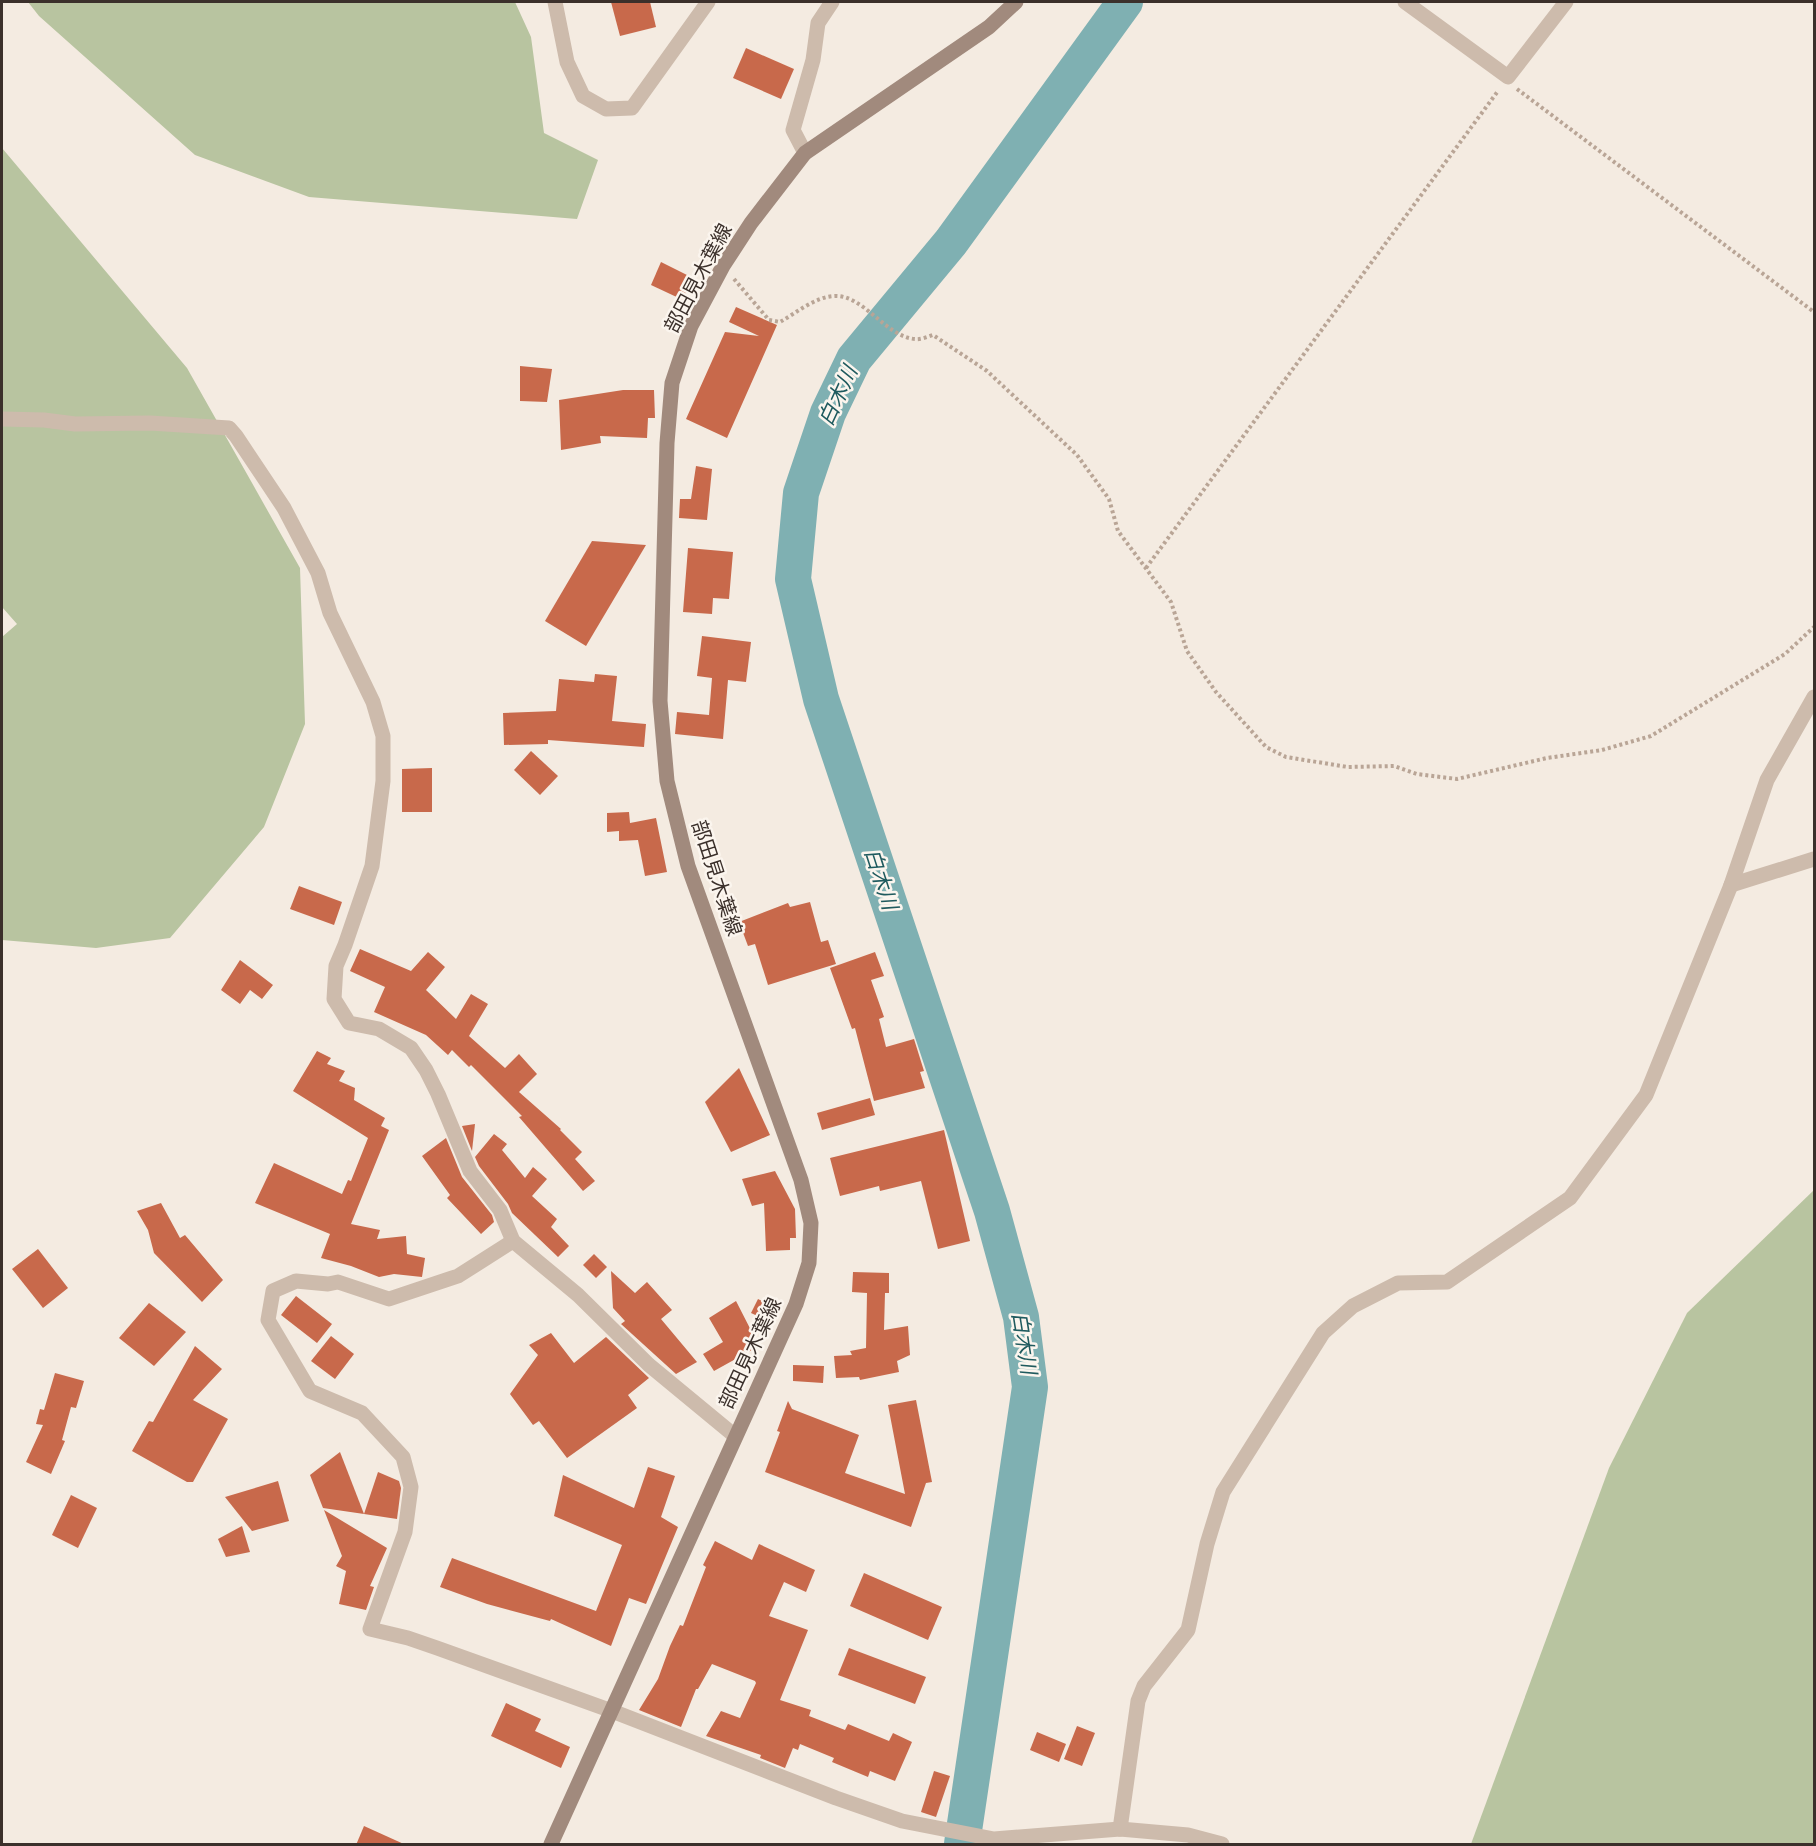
<svg xmlns="http://www.w3.org/2000/svg" width="1816" height="1846" viewBox="0 0 1816 1846" font-family="'Sofia Sans Condensed','Noto Sans JP',sans-serif">
	<style>
		.green { fill: #b8c4a0 }
		.lines { fill: none; stroke-linecap: round; stroke-linejoin: round }
		.river { stroke: #7fb0b2; stroke-width: 36 }
		.building { fill: #c8694b }
		.path { stroke: #b9a596; stroke-width: 4; stroke-dasharray: 3 3; stroke-linecap: butt }
		.minor { stroke: #cdbbac; stroke-width: 15 }
		.secondary { stroke: #a18a7d; stroke-width: 15 }
		.labels { text-anchor: middle; stroke-width: 5; stroke-linejoin: round; paint-order: stroke }
		.street-label { font-size: 20px; fill: #3b302b; stroke: #fbf5ee }
		.water-label { font-size: 21px; font-style: italic; fill: #1f5a5e; stroke: #fbf5ee }
	</style>
	<rect width="100%" height="100%" fill="#f4ebe1"/>
	<!-- green -->
	<g class="green">
		<path d="M28 2H515L531 37 544 133 598 160 577 219 309 197 195 155 39 16Z"/>
		<path d="M2 148 187 368 300 568 305 724 264 827 170 938 96 948 2 940V637L17 624 2 607Z"/>
		<path d="M1814 1190V1844H1471L1609 1468 1687 1313Z"/>
	</g>
	<g class="lines">
		<!-- river -->
		<path class="river" d="M962 1844 1030 1387 1021 1317 992 1211 821 699 793 579 801 493 828 413 854 359 951 242 1125 2"/>
	</g>
	<!-- building -->
	<g class="building">
		<path d="M611 2H650L656 27 620 36Z"/>
		<path d="M746 48 794 69 781 99 733 78Z"/>
		<path d="M661 262 693 278 683 300 651 285Z"/>
		<path d="M736 307 777 325 727 438 686 419 725 332 759 336 729 322Z"/>
		<path d="M520 366 552 369 547 402 520 401Z"/>
		<path d="M623 390H654L655 418H648L647 438 600 436 601 443 561 450 559 400Z"/>
		<path d="M696 466 712 469 707 520 679 518 680 499H691Z"/>
		<path d="M592 541 646 545 586 646 545 621Z"/>
		<path d="M688 548 733 552 729 599 713 598 712 614 683 612Z"/>
		<path d="M702 636 751 642 746 682 728 680 723 739 675 734 677 712 709 715 712 678 697 676Z"/>
		<path d="M595 674 617 676 612 721 646 724 644 747 548 740V744L504 745 503 713 556 711 559 679 594 682Z"/>
		<path d="M531 751 558 776 540 795 514 770Z"/>
		<path d="M432 768V812H402V769Z"/>
		<path d="M629 812 630 823 656 818 667 872 645 876 638 840 619 841V831L607 832V813Z"/>
		<path d="M299 886 342 902 334 925 290 909Z"/>
		<path d="M810 902 821 942 828 940 836 964 768 985 755 944 748 946 739 922 788 903 790 907Z"/>
		<path d="M360 949 411 971 428 952 445 967 426 990 456 1019 471 994 488 1004 469 1036 505 1068 519 1054 537 1074 519 1092 561 1129 560 1130 582 1152 575 1159 595 1181 583 1191 519 1117 522 1116 471 1065 469 1067 452 1050 448 1055 426 1035 374 1012 385 987 350 971Z"/>
		<path d="M875 952 884 976 871 980 884 1017 879 1019 886 1047 914 1039 924 1071 920 1072 925 1088 874 1101 855 1028 852 1029 830 968Z"/>
		<path d="M240 960 273 985 262 999 250 990 240 1004 221 990Z"/>
		<path d="M317 1051 331 1058 327 1064 345 1071 339 1081 355 1088 354 1100 385 1118 381 1126 389 1130 351 1224 380 1230 377 1239 406 1236 407 1254 425 1258 422 1277 394 1274 379 1277 351 1266 321 1258 330 1234 255 1203 274 1163 342 1194 348 1180 351 1181 368 1138 293 1091Z"/>
		<path d="M739 1068 770 1135 731 1152 705 1102Z"/>
		<path d="M870 1098 875 1115 822 1130 817 1113Z"/>
		<path d="M475 1124 472 1151 462 1126Z"/>
		<path d="M944 1130 970 1241 938 1249 921 1181 880 1191 879 1186 840 1196 830 1158Z"/>
		<path d="M494 1134 507 1144 502 1150 525 1178 533 1167 547 1179 532 1196 557 1219 551 1227 569 1246 558 1257 512 1213 508 1204 479 1166 475 1157Z"/>
		<path d="M446 1138 462 1177 492 1215 494 1222 481 1234 447 1198 450 1195 422 1156Z"/>
		<path d="M775 1171 795 1209 796 1238H790V1250L766 1251 764 1203 752 1206 742 1179Z"/>
		<path d="M161 1203 180 1238 185 1235 223 1280 202 1302 154 1253 148 1230 137 1211Z"/>
		<path d="M38 1249 68 1288 43 1308 12 1269Z"/>
		<path d="M594 1254 607 1267 596 1278 583 1265Z"/>
		<path d="M611 1271 635 1293 647 1282 672 1310 661 1319 697 1362 676 1374 621 1324 625 1321 613 1308Z"/>
		<path d="M853 1272 889 1273V1293H885L884 1330 908 1326 910 1355 897 1361 899 1372 860 1380 859 1377 836 1378 834 1356 852 1355 850 1351 866 1348 867 1293 852 1292Z"/>
		<path d="M296 1296 332 1324 317 1343 281 1315Z"/>
		<path d="M758 1299 774 1307 768 1321 751 1313Z"/>
		<path d="M736 1301 759 1346 714 1371 703 1354 723 1342 709 1318Z"/>
		<path d="M149 1303 186 1332 154 1366 119 1338Z"/>
		<path d="M551 1333 574 1363 606 1337 649 1378 628 1395 637 1408 567 1458 539 1421 533 1425 510 1394 538 1355 529 1345Z"/>
		<path d="M331 1336 354 1354 335 1379 311 1361Z"/>
		<path d="M195 1346 222 1369 193 1400 228 1419 193 1482H187L132 1451 149 1421 153 1422Z"/>
		<path d="M793 1365 824 1366 823 1383 793 1381Z"/>
		<path d="M55 1373 84 1381 76 1408 71 1407 62 1440 65 1441 51 1474 26 1462 43 1425 36 1424 40 1409 44 1410Z"/>
		<path d="M916 1400 932 1482 926 1483 911 1527 765 1472 780 1432 777 1431 788 1401 792 1409 859 1435 845 1473 905 1494 888 1405Z"/>
		<path d="M340 1452 364 1514 323 1508 310 1475Z"/>
		<path d="M648 1467 675 1476 661 1517 678 1527 646 1604 629 1598 611 1646 551 1619 550 1621 487 1604 440 1587 452 1558 596 1611 622 1545 554 1516 563 1475 634 1508Z"/>
		<path d="M378 1472 399 1481 401 1488 397 1519 364 1514Z"/>
		<path d="M278 1481 289 1521 252 1531 225 1497Z"/>
		<path d="M71 1495 97 1508 78 1548 52 1535Z"/>
		<path d="M324 1510 387 1548 370 1586 374 1587 366 1610 339 1604 346 1571 336 1566 342 1556Z"/>
		<path d="M242 1526 250 1552 226 1557 218 1539Z"/>
		<path d="M715 1541 752 1560 759 1544 815 1570 806 1592 784 1582 769 1616 808 1630 780 1700 811 1710 809 1716 845 1730 848 1724 889 1741 893 1733 912 1742 895 1781 870 1771 868 1777 832 1762 834 1758 800 1744 798 1750 793 1748 785 1768 760 1758 761 1755 706 1736 721 1711 740 1718 756 1683 755 1681 712 1664 698 1689H696L681 1727 639 1710 658 1679 670 1646 680 1625 683 1626 706 1567 703 1565Z"/>
		<path d="M864 1573 942 1607 928 1640 850 1606Z"/>
		<path d="M849 1648 926 1677 915 1704 838 1675Z"/>
		<path d="M506 1703 541 1719 535 1731 570 1747 561 1768 491 1736Z"/>
		<path d="M1077 1726 1095 1733 1082 1766 1064 1759Z"/>
		<path d="M1037 1732 1066 1744 1059 1762 1030 1750Z"/>
		<path d="M934 1771 950 1776 936 1817 921 1812Z"/>
		<path d="M364 1826 406 1845H356Z"/>
	</g>
	<g class="lines">
		<!-- path -->
		<g class="path">
			<path d="M1517 89 1814 312"/>
			<path d="M734 279 769 320 780 322C796 313 815 297 834 296 863 294 886 337 915 339 920 340 927 337 933 335L987 371 1077 455 1109 499 1118 531 1171 602 1187 651 1216 692 1266 747 1286 757 1348 767 1394 766 1417 774 1457 779 1547 758 1602 750 1651 736 1785 654 1814 627"/>
			<path d="M1146 568 1498 91"/>
		</g>
		<!-- minor -->
		<g class="minor">
			<path d="M555 2 567 62 583 96 606 109 632 108 708 2"/>
			<path d="M1405 2 1508 77 1566 2"/>
			<path d="M805 153 793 130 813 60 818 23 832 2"/>
			<path d="M2 419 44 420 75 424 150 423 229 428 236 436 284 508 318 573 330 613 373 702 383 736V781L372 866 345 945 336 966 334 999 349 1023 379 1029 411 1048 426 1070 438 1094 470 1171 500 1210 513 1241 578 1295 649 1365 735 1436"/>
			<path d="M1731 885 1814 859"/>
			<path d="M513 1241 458 1276 389 1299 338 1282 328 1284 296 1281 273 1291 268 1320 310 1391 362 1413 403 1457 411 1487 405 1532 370 1629 408 1638 437 1648 612 1711 836 1798 902 1821 994 1839 1120 1829 1188 1835 1222 1844"/>
			<path d="M1120 1829 1138 1701 1144 1686 1188 1630 1207 1544 1223 1492 1323 1333 1353 1306 1398 1283 1447 1282 1570 1198 1646 1095 1731 885 1767 780 1814 697"/>
		</g>
		<!-- secondary -->
		<path class="secondary" d="M551 1844 796 1304 809 1263 811 1223 801 1180 688 866 667 781 660 701 667 443 672 383 691 326 723 266 751 223 805 153 989 27 1016 2"/>
	</g>
	<g class="labels">
		<!-- street labels -->
		<g class="street-label">
			<text transform="translate(698 278) rotate(-62)" y="7">部田見木葉線</text>
			<text transform="translate(717 878) rotate(72)" y="7">部田見木葉線</text>
			<text transform="translate(750 1353) rotate(-65)" y="7">部田見木葉線</text>
		</g>
		<!-- water labels -->
		<g class="water-label">
			<text transform="translate(838 396) rotate(-65)" y="7">白木川</text>
			<text transform="translate(881 879) rotate(72)" y="7">白木川</text>
			<text transform="translate(1024 1343) rotate(81)" y="7">白木川</text>
		</g>
	</g>
	<!-- border -->
	<rect width="1816" height="1846" fill="none" stroke="#3b302b" stroke-width="6"/>
</svg>
